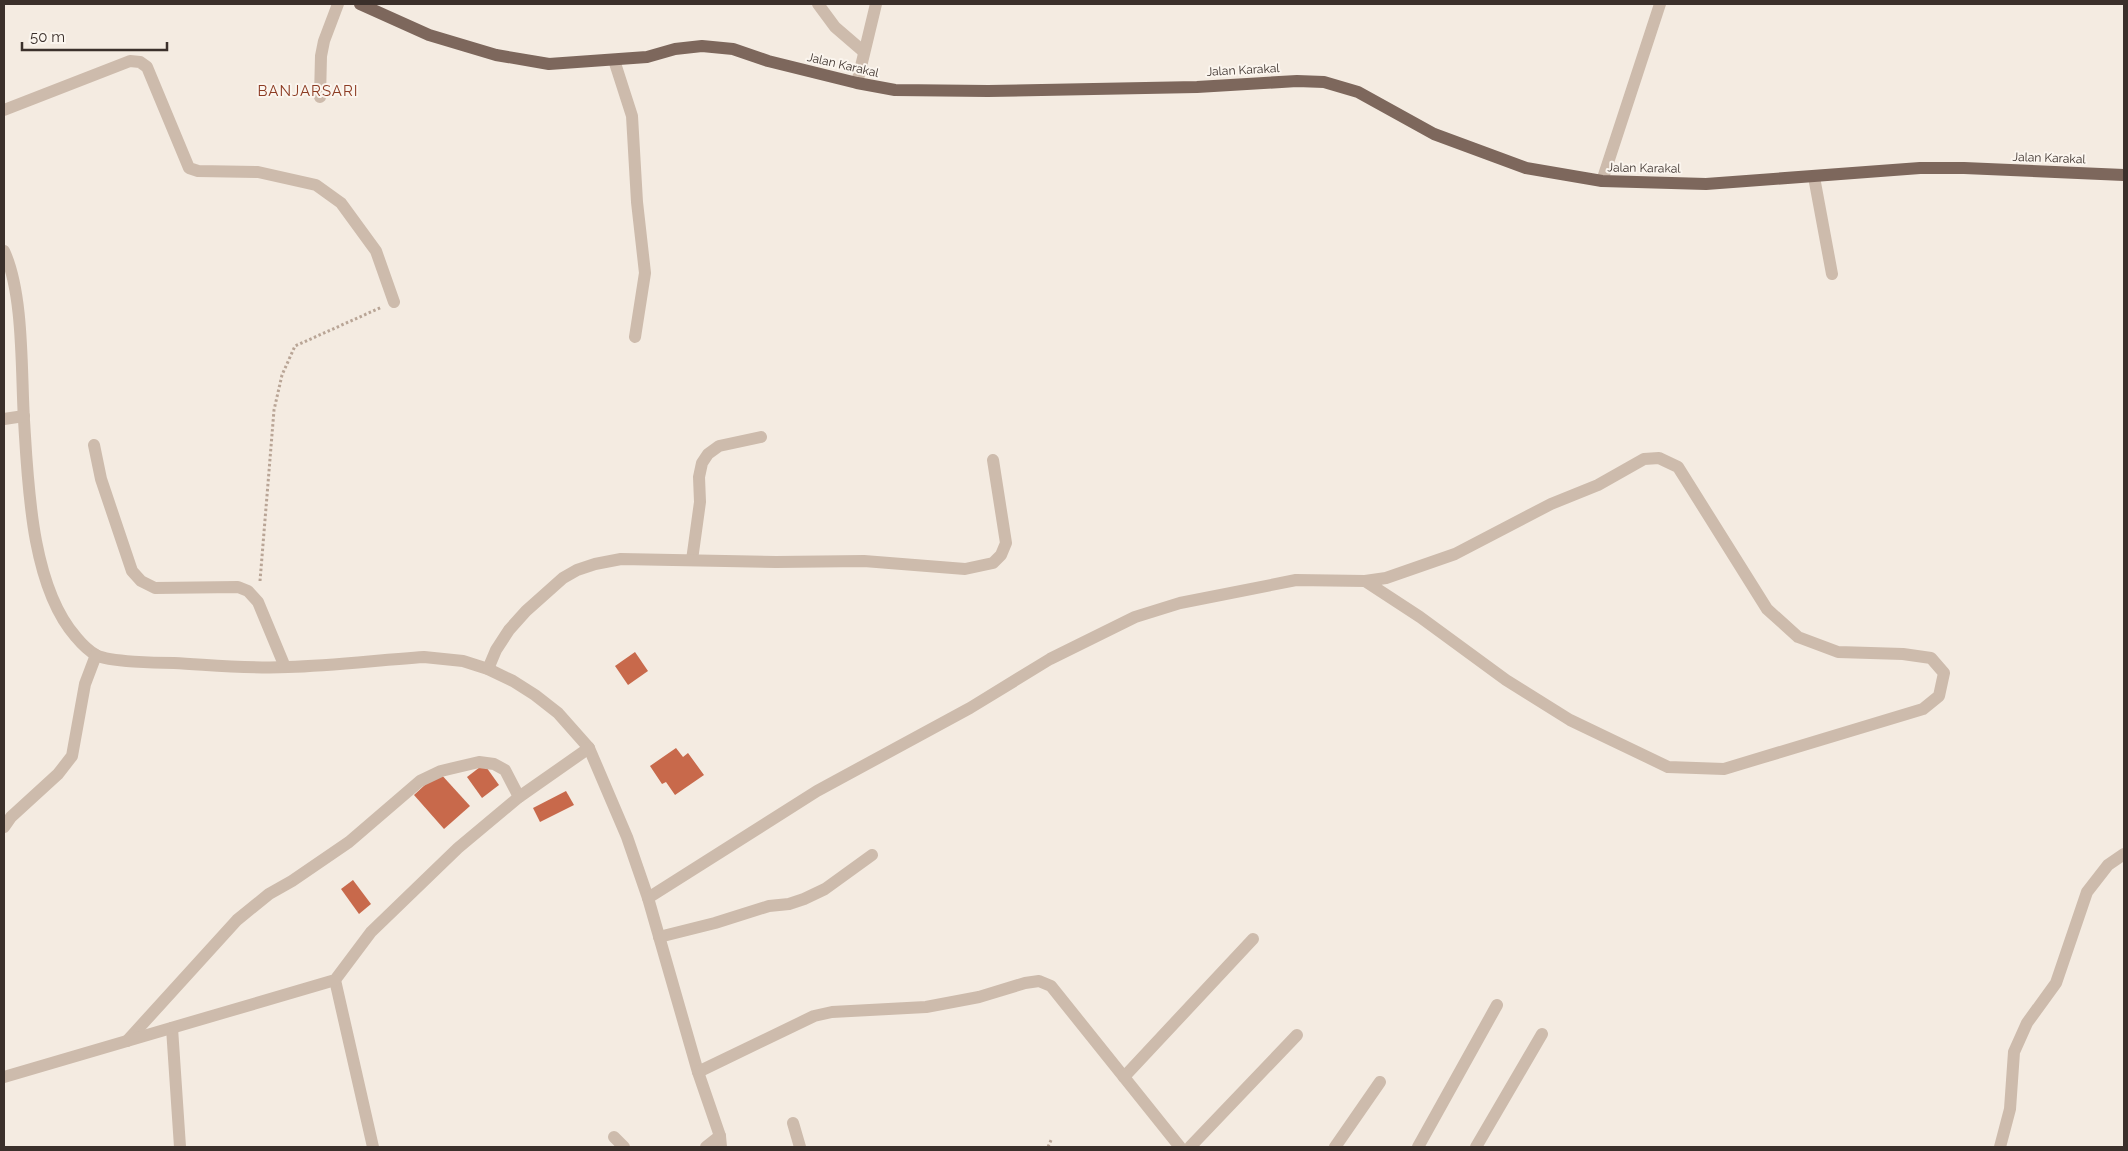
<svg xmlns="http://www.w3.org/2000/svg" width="2128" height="1151" viewBox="0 0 2128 1151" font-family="Raleway,sans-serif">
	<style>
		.building { fill: #c8694b }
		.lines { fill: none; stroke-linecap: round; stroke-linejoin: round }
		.path { stroke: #b9a596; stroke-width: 3; stroke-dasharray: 2.5 2.5; stroke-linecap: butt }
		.minor { stroke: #cdbbac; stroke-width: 12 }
		.major { stroke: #7d675c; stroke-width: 12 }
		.labels { text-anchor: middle; stroke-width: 4; stroke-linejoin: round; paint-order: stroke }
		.street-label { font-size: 12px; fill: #3b302b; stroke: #fbf5ee }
		.quarter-label { font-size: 15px; letter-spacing: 1px; fill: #8c3b22; stroke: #fbf5ee }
	</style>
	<rect width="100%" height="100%" fill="#f4ebe1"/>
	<!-- building -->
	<g class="building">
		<path d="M635 652 648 671 628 685 615 666Z"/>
		<path d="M676 748 683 757 688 753 704 775 675 795 666 782 662 784 650 766Z"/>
		<path d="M484 764 499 785 482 798 467 777Z"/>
		<path d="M439 772 470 806 444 829 414 795Z"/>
		<path d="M566 791 574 805 540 822 533 808Z"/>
		<path d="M353 880 371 904 359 914 341 889Z"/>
	</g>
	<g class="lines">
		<!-- path -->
		<g class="path">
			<path d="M260 581 274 410 282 375 295 346 382 307"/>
			<path d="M1048 1147 1052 1138"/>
		</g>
		<!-- minor -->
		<g class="minor">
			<path d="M818 4 835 27 864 52"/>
			<path d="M614 60 632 116 637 202 645 273 635 337"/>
			<path d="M857 83 876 4"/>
			<path d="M320 97 321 56 324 41 338 4"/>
			<path d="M4 110 130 61 140 62 147 67 189 168 198 171 258 172 316 185 341 203 376 251 394 302"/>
			<path d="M1814 177 1832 274"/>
			<path d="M1602 181 1660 4"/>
			<path d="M4 251C24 294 21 372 24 420 28 484 31 586 76 637 81 643 89 651 96 655 109 662 158 663 174 663 212 665 250 669 288 667 333 666 378 660 424 657L463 661 488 669 513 681 535 695 558 713 589 748 627 837 648 898 698 1072 720 1136 721 1147"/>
			<path d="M4 419 24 416"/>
			<path d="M94 445 101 479 132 571 141 581 155 588 238 587 248 591 258 602 285 667"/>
			<path d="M692 560 700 502 699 477 702 463 708 454 719 446 761 437"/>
			<path d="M488 669 496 650 509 630 526 611 563 578 577 570 595 564 621 559 776 562 864 561 965 569 993 563 1001 555 1006 543 993 460"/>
			<path d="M4 827 11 817 58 774 72 756 85 684 96 655"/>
			<path d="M648 898 817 791 970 708 1050 659 1135 617 1180 603 1296 580 1365 581 1386 578 1455 554 1551 504 1598 485 1644 459 1659 458 1678 467 1767 609 1798 637 1838 652 1903 654 1931 658 1944 673 1939 696 1923 709 1724 769 1668 767 1570 720 1506 680 1420 617 1365 581"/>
			<path d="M659 937 715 923 769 906 789 904 804 899 825 889 872 855"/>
			<path d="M335 980 373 1147"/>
			<path d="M172 1028 180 1147"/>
			<path d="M127 1041 237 920 269 894 292 881 349 842 420 781 441 771 479 762 494 764 505 770 519 797"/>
			<path d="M698 1072 814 1016 832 1012 926 1007 979 997 1025 983 1039 981 1051 986 1180 1147"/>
			<path d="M4 1077 335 980 371 932 458 848 519 797 589 748"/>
			<path d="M1124 1077 1253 939"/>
			<path d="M793 1123 800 1147"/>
			<path d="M614 1137 624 1147"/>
			<path d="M706 1147 720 1136"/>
			<path d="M1190 1147 1297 1035"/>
			<path d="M1335 1147 1380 1082"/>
			<path d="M1418 1147 1497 1005"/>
			<path d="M1476 1147 1542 1034"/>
			<path d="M2000 1147 2010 1109 2014 1052 2027 1023 2056 983 2087 892 2108 865 2124 854"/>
		</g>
		<!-- major -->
		<path class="major" d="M360 4 429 35 496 55 549 64 647 57 675 49 702 46 733 49 768 61 857 83 895 90 988 91 1197 87 1297 81 1324 82 1358 92 1434 134 1526 168 1602 181 1706 184 1920 168H1964L2124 175"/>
	</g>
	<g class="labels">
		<!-- street labels -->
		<g class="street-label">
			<text transform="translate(843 65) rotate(13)" y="4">Jalan Karakal</text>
			<text transform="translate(1243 70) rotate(-3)" y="4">Jalan Karakal</text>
			<text transform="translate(2049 158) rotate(2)" y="4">Jalan Karakal</text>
			<text transform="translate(1644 168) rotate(1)" y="4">Jalan Karakal</text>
		</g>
		<!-- quarter labels -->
		<g class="quarter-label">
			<text x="308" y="96">BANJARSARI</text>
		</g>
	</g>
	<!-- border -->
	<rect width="2128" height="1151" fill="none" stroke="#3b302b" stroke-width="10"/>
	<!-- scale -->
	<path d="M22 42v8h145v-8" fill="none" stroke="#3b302b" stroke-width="2.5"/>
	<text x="30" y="42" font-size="15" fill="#3b302b" stroke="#fbf5ee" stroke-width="4" paint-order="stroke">50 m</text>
</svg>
